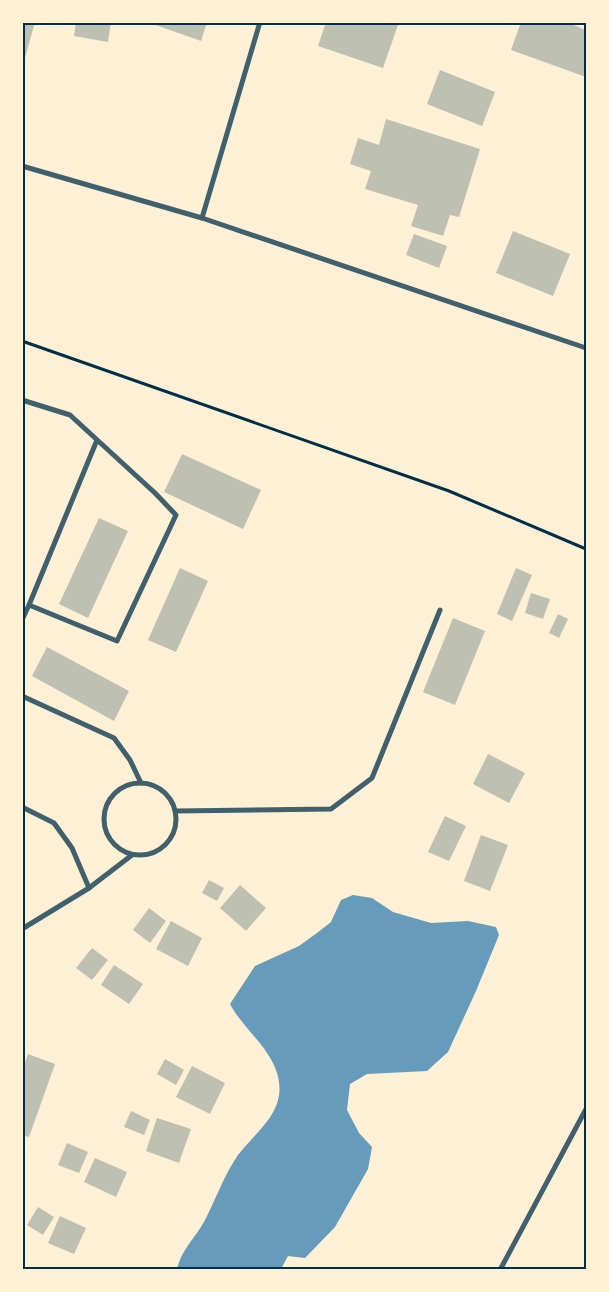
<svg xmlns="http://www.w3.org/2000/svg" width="609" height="1292" viewBox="0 0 609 1292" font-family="Literata,serif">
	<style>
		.water { fill: #669bbc }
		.building { fill: #bec0b2 }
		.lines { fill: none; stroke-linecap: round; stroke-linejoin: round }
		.path { stroke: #003049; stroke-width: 3 }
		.minor { stroke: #3f606c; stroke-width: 5 }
		.neatline { fill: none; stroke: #003049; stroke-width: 2 }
	</style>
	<rect width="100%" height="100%" fill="#fdf0d5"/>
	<!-- water -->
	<path class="water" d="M353 895 372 898 393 912 431 923 468 921 496 927 499 935 476 991 448 1052 427 1071 367 1074 350 1084 347 1110 359 1133 372 1147 368 1169 335 1227 305 1258 288 1256 281 1269H177C181 1250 196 1237 205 1220 216 1199 224 1175 238 1155 259 1128 290 1109 276 1070 266 1044 243 1028 230 1004L255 966 299 946 317 933 331 922 341 900Z"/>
	<!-- building -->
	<g class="building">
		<path d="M22 22H35L23 65H22Z"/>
		<path d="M76 22H111L108 42 74 36Z"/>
		<path d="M147 22H207L201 41Z"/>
		<path d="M326 22H399L383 68 318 46Z"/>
		<path d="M521 22H566L586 30V77L511 50Z"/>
		<path d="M440 70 495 92 482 126 427 104Z"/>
		<path d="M386 119 480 149 459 217 450 215 443 236 411 226 418 205 365 189 371 171 350 164 358 138 379 145Z"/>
		<path d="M513 231 570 254 553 296 496 273Z"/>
		<path d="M414 234 447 246 439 268 406 255Z"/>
		<path d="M182 454 261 490 243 529 164 492Z"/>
		<path d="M99 518 128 531 88 618 59 604Z"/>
		<path d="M180 568 208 581 176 652 148 640Z"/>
		<path d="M516 568 532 575 512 621 497 614Z"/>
		<path d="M531 593 550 599 543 619 525 613Z"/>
		<path d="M558 614 568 619 559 638 549 633Z"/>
		<path d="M453 618 485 631 455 705 423 692Z"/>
		<path d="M47 647 129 691 114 721 32 676Z"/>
		<path d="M488 754 525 773 509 803 473 784Z"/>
		<path d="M445 816 466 826 449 861 428 852Z"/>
		<path d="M481 835 508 845 490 891 464 881Z"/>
		<path d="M209 880 224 888 217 901 202 893Z"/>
		<path d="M240 885 266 908 246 931 220 908Z"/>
		<path d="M149 908 166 921 150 943 133 930Z"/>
		<path d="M171 921 202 938 188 966 156 949Z"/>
		<path d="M92 948 108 960 92 980 76 968Z"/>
		<path d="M114 965 143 984 129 1004 101 985Z"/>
		<path d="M28 1054 55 1064 29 1137 22 1135V1071Z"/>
		<path d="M165 1059 184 1070 176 1085 157 1074Z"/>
		<path d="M192 1066 225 1083 210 1114 176 1097Z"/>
		<path d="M131 1111 150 1120 144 1135 124 1127Z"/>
		<path d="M157 1118 191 1129 179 1163 146 1151Z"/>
		<path d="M67 1143 88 1152 79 1173 58 1165Z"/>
		<path d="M95 1158 127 1172 116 1197 84 1182Z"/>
		<path d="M38 1207 54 1217 43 1235 27 1225Z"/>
		<path d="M60 1216 86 1228 74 1254 48 1243Z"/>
	</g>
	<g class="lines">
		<!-- path -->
		<path class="path" d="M22 341 449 491 586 549"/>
		<!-- minor -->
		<g class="minor">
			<path d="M22 166 202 218 586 348"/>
			<path d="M202 218 260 22"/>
			<path d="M22 400 70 415 155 493 176 515 117 641 29 605 97 440"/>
			<path d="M22 620 29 605"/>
			<path d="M22 696 114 738 130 760 141 783"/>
			<circle cx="140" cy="819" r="36"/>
			<path d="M22 807 54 823 72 848 89 888 132 855"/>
			<path d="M175 811 331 809 372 778 440 610"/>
			<path d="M22 929 89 888"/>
			<path d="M500 1270 586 1109"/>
		</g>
	</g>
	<!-- border -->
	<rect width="609" height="1292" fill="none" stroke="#fdf0d5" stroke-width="48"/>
	<rect x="24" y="24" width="561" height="1244" class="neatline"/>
</svg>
